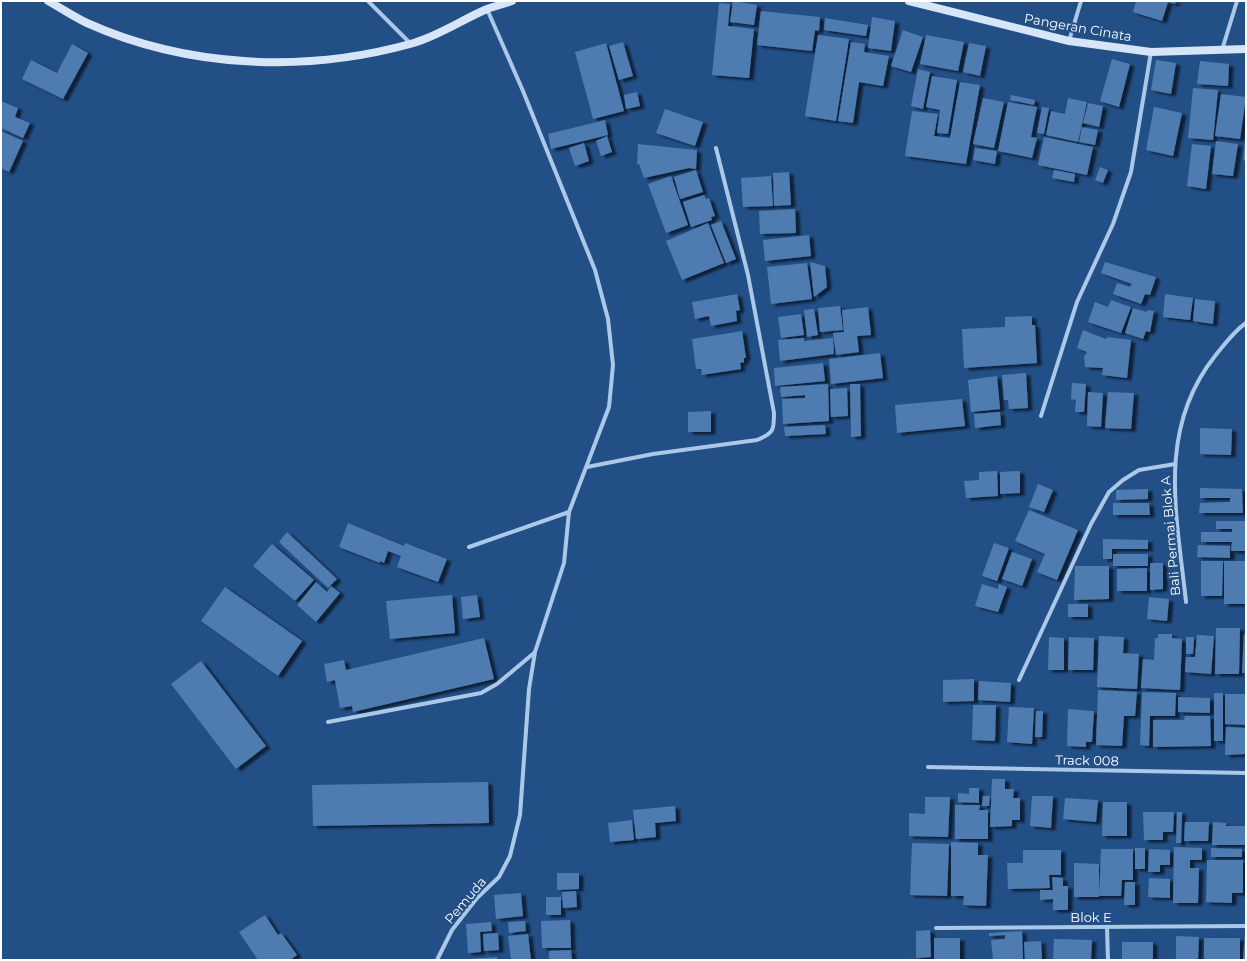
<svg xmlns="http://www.w3.org/2000/svg" width="1247" height="961" font-family="Montserrat,sans-serif">
  <defs>
    <filter id="shadow"><feDropShadow dx="4.5" dy="2.5" stdDeviation="1" flood-color="#0009"/></filter>
  </defs>
  <rect width="100%" height="100%" fill="#224f86"/>
  <g fill="#4f7bb0" filter="url(#shadow)">
    <path d="M733 1 757 5 754 25 730 22Z"/>
    <path d="M1136 1H1176L1175 4 1168 2 1162 21 1133 12Z"/>
    <path d="M719 3 730 4 728 26 754 29 749 78 712 75Z"/>
    <path d="M761 11 820 17 819 31 815 30 812 51 757 45Z"/>
    <path d="M872 17 895 21 891 51 868 48Z"/>
    <path d="M825 18 868 25 866 36 824 30Z"/>
    <path d="M903 30 923 37 911 72 891 66Z"/>
    <path d="M818 35 849 39 836 121 805 116Z"/>
    <path d="M926 35 964 42 958 71 920 64Z"/>
    <path d="M623 42 633 76 619 80 609 46Z"/>
    <path d="M851 42 865 44 864 52 889 56 883 86 859 82 853 123 838 121Z"/>
    <path d="M606 43 624 111 593 119 575 52Z"/>
    <path d="M969 43 986 46 980 76 963 72Z"/>
    <path d="M72 44 88 53 63 99 22 79 31 60 57 73Z"/>
    <path d="M1112 59 1130 64 1119 107 1100 101Z"/>
    <path d="M1156 60 1176 63 1171 94 1151 90Z"/>
    <path d="M1200 61 1229 64 1228 86 1197 84Z"/>
    <path d="M918 69 930 72 923 109 911 106Z"/>
    <path d="M932 76 957 80 948 134 937 133 940 110 926 107Z"/>
    <path d="M960 82 980 85 966 164 905 156 912 111 938 114 934 136 950 138Z"/>
    <path d="M1193 88 1218 90 1213 140 1188 138Z"/>
    <path d="M637 92 640 106 626 109 624 95Z"/>
    <path d="M1221 94 1246 97 1240 139 1215 136Z"/>
    <path d="M1011 95 1035 100 1034 105 1010 100Z"/>
    <path d="M983 98 1004 102 994 148 973 144Z"/>
    <path d="M1068 98 1087 102 1078 142 1046 135 1051 111 1065 114Z"/>
    <path d="M1 101 18 108 15 117 30 123 23 138 1 128Z"/>
    <path d="M1008 102 1037 107 1031 137 1037 138 1032 158 998 151Z"/>
    <path d="M1088 103 1103 106 1099 127 1083 123Z"/>
    <path d="M1042 107 1049 108 1044 134 1037 133Z"/>
    <path d="M1154 107 1182 113 1173 156 1146 150Z"/>
    <path d="M665 109 703 122 695 146 656 133Z"/>
    <path d="M605 120 608 135 551 149 548 134Z"/>
    <path d="M1082 127 1098 130 1095 145 1079 142Z"/>
    <path d="M1 131 23 141 9 172 1 168Z"/>
    <path d="M607 136 612 152 601 156 596 141Z"/>
    <path d="M1044 137 1093 147 1087 175 1038 165Z"/>
    <path d="M1245 139H1246V161L1243 160Z"/>
    <path d="M1216 141 1238 144 1233 176 1212 174Z"/>
    <path d="M584 143 589 161 575 166 569 148Z"/>
    <path d="M638 144 697 150 696 169 689 168 644 178 639 164H637Z"/>
    <path d="M1192 144 1211 146 1206 189 1187 186Z"/>
    <path d="M975 148 997 151 995 164 973 160Z"/>
    <path d="M1100 167 1108 170 1103 183 1095 180Z"/>
    <path d="M696 170 703 192 680 199 674 177Z"/>
    <path d="M1054 170 1075 174 1074 182 1052 178Z"/>
    <path d="M789 172 791 205 774 206 773 173Z"/>
    <path d="M671 176 688 225 666 233 648 184Z"/>
    <path d="M771 176 773 206 743 207 741 178Z"/>
    <path d="M704 195 706 199 709 198 715 216 711 217 712 220 691 227 683 202Z"/>
    <path d="M795 209 796 233 760 234 759 211Z"/>
    <path d="M721 221 736 259 726 263 711 225Z"/>
    <path d="M708 223 724 263 682 280 666 241Z"/>
    <path d="M809 235 811 256 765 261 763 240Z"/>
    <path d="M810 262 825 266 827 287 814 297Z"/>
    <path d="M1105 262 1156 277 1150 295 1145 294 1141 304 1113 294 1117 283 1130 287 1132 284 1101 273Z"/>
    <path d="M807 263 812 299 771 304 767 267Z"/>
    <path d="M737 294 740 310 736 311 737 321 711 326 709 316 695 319 692 302Z"/>
    <path d="M1165 294 1193 298 1190 320 1163 317Z"/>
    <path d="M1195 299 1215 301 1213 324 1193 321Z"/>
    <path d="M1111 300 1131 307 1121 333 1088 322 1095 302 1108 307Z"/>
    <path d="M840 306 843 330 820 332 818 308Z"/>
    <path d="M868 307 871 335 857 336 859 352 836 355 833 333 844 332 842 310Z"/>
    <path d="M1133 308 1147 312V310L1154 311 1150 332 1146 331 1143 339 1125 333Z"/>
    <path d="M814 309 818 335 807 337 804 310Z"/>
    <path d="M801 314 804 335 781 338 778 317Z"/>
    <path d="M1032 316V325H1035L1037 363 964 368 962 329 1005 327V317Z"/>
    <path d="M1083 330 1106 339 1107 337 1131 340 1127 378 1102 375 1103 368 1085 367 1084 357 1087 352 1077 348Z"/>
    <path d="M742 331 746 358H744V362L740 363 741 369 702 375 701 369H696L692 339Z"/>
    <path d="M804 338V341L833 338 834 354 780 361 778 340Z"/>
    <path d="M880 353 883 378 831 384 829 359Z"/>
    <path d="M823 363 825 381 775 386 774 368Z"/>
    <path d="M1026 373 1028 408 1009 409 1008 400H1004L1002 375Z"/>
    <path d="M997 376 1000 409 971 412 968 380Z"/>
    <path d="M1072 383 1086 384 1084 412H1075L1076 400 1071 399Z"/>
    <path d="M828 384 829 421 783 424 782 399 805 398V395L781 397 780 387Z"/>
    <path d="M850 384H860L861 436 851 437Z"/>
    <path d="M847 388 848 416 831 417 830 389Z"/>
    <path d="M1088 392 1103 393 1101 427 1087 426Z"/>
    <path d="M1108 392 1134 393 1131 429 1105 428Z"/>
    <path d="M962 399 965 426 897 433 895 405Z"/>
    <path d="M711 411V432H688V412Z"/>
    <path d="M1000 412 1001 425 975 428 974 414Z"/>
    <path d="M825 425 826 434 785 436 784 427Z"/>
    <path d="M1200 428 1232 429 1231 455 1200 454Z"/>
    <path d="M997 471 998 496 966 498 964 481 979 480V472Z"/>
    <path d="M1020 471V493L1000 494V472Z"/>
    <path d="M1038 484 1053 490 1044 512 1029 507Z"/>
    <path d="M1200 488 1242 489 1243 513H1199L1200 503 1230 502V498H1200Z"/>
    <path d="M1148 489V499L1116 500V490Z"/>
    <path d="M1113 503H1149L1150 515H1113Z"/>
    <path d="M1029 510 1078 530 1057 580 1037 572 1045 554 1015 541Z"/>
    <path d="M1216 521H1246V551H1231L1232 542H1201V532H1232V529H1216Z"/>
    <path d="M348 523 404 546 405 543 447 559 438 582 397 567 401 556 388 551 384 563 380 561V563L339 547Z"/>
    <path d="M287 532 337 579 328 588 279 542Z"/>
    <path d="M1103 539 1148 540V549H1112V559H1103Z"/>
    <path d="M994 543 1009 548 997 581 982 576Z"/>
    <path d="M272 544 314 580 295 601 253 566Z"/>
    <path d="M1198 545 1230 546V558L1197 557Z"/>
    <path d="M1012 552 1032 559 1022 586 1002 579Z"/>
    <rect x="1113" y="554" width="35" height="12"/>
    <path d="M1201 561H1223L1222 596H1201Z"/>
    <rect x="1224" y="561" width="22" height="43"/>
    <path d="M1150 563H1163V589L1150 590Z"/>
    <path d="M1075 566H1109V599L1074 600Z"/>
    <path d="M1147 568V591H1117V569Z"/>
    <path d="M316 582 327 592 331 586 340 593 316 622 297 605Z"/>
    <path d="M982 584 998 589 999 584 1007 587 998 612 975 606Z"/>
    <path d="M225 587 302 641 278 676 201 621Z"/>
    <path d="M452 595 455 633 390 639 386 601Z"/>
    <path d="M477 595 480 617 463 619 461 597Z"/>
    <path d="M1149 597 1169 599 1167 621 1147 619Z"/>
    <rect x="1068" y="604" width="20" height="13"/>
    <path d="M1216 628H1240L1239 674H1215Z"/>
    <path d="M1158 634H1172V638L1182 639 1180 690 1141 688 1143 659 1154 660 1155 638H1158Z"/>
    <path d="M1244 634H1246V673H1242Z"/>
    <path d="M1197 635 1214 636 1211 674 1185 672 1186 657H1195Z"/>
    <path d="M1099 636 1124 637 1123 653 1139 654 1137 689 1097 687Z"/>
    <path d="M1049 637 1064 638V670H1048Z"/>
    <path d="M1069 637 1094 638 1093 670H1068Z"/>
    <path d="M1186 637H1194L1193 654H1186Z"/>
    <path d="M484 638 494 679 353 712 352 706 340 708 335 680 327 682 324 664 344 660 346 670Z"/>
    <path d="M201 661 266 746 236 769 171 684Z"/>
    <path d="M974 679V701L943 702V680Z"/>
    <path d="M979 681 1011 683 1010 702 978 700Z"/>
    <path d="M1098 690 1137 692 1135 716H1124L1122 746 1096 745Z"/>
    <path d="M1142 692 1176 693 1175 716H1150L1149 746 1140 745Z"/>
    <rect x="1214" y="693" width="9" height="48"/>
    <path d="M1225 694H1246V725L1225 724Z"/>
    <path d="M1178 697 1210 698V713L1178 712Z"/>
    <path d="M973 705H996L995 741 972 740Z"/>
    <path d="M1009 707 1034 708 1032 744 1007 742Z"/>
    <path d="M1068 709 1094 711 1092 742H1086V747L1067 746Z"/>
    <path d="M1036 711H1043L1042 737H1035Z"/>
    <path d="M1185 716H1210L1211 746 1153 747V720H1184Z"/>
    <path d="M1226 727 1246 728V754L1225 755Z"/>
    <path d="M992 779H1005V789H1014L1013 798H1020V820H1012V826L990 827Z"/>
    <path d="M488 782 489 823 313 826 312 785Z"/>
    <path d="M969 788H979V803L958 802V793L969 794Z"/>
    <path d="M983 796H990L989 806H982Z"/>
    <path d="M1032 796H1053L1051 828 1030 826Z"/>
    <path d="M925 797H950L948 837 909 836V813L925 814Z"/>
    <path d="M1065 798 1098 800 1096 822 1063 819Z"/>
    <path d="M1103 802H1127V836H1102Z"/>
    <path d="M955 805H980L979 810H988V839H955Z"/>
    <path d="M675 806 676 821 655 823 656 837 636 839 633 810Z"/>
    <path d="M1143 812H1174L1173 832H1163V840H1144Z"/>
    <path d="M1177 812H1182L1181 843H1176Z"/>
    <path d="M632 820 634 840 610 842 608 823Z"/>
    <path d="M1185 822H1209L1208 841H1184Z"/>
    <path d="M1213 822 1226 823V826H1246V845H1212Z"/>
    <path d="M951 842 978 843V855H988L986 906 963 905 964 896H951Z"/>
    <path d="M912 843 949 844 947 896 910 895Z"/>
    <path d="M1174 847 1202 848V860H1190V868H1199L1198 903H1173Z"/>
    <rect x="1135" y="848" width="10" height="21"/>
    <path d="M1211 848 1242 849V857H1211Z"/>
    <path d="M1101 849H1133V880H1122L1121 896H1099Z"/>
    <path d="M1149 849 1170 850V865H1160V872H1148Z"/>
    <path d="M1023 850H1061V875H1049L1050 888 1008 889 1007 863H1023Z"/>
    <path d="M1207 860H1243V893H1232V903L1206 902Z"/>
    <path d="M1074 863 1099 864V897H1074Z"/>
    <path d="M557 873H579V889L557 890Z"/>
    <path d="M1052 877 1063 878V886H1068V910H1053V899L1040 900V890H1053Z"/>
    <path d="M1149 878 1170 879V898L1148 897Z"/>
    <path d="M1125 882H1135V905H1124Z"/>
    <path d="M576 891 577 907 563 908 562 892Z"/>
    <path d="M521 893 523 916 496 919 494 895Z"/>
    <rect x="546" y="897" width="15" height="18"/>
    <path d="M265 915 278 935 281 933 297 955 290 960H258L239 932Z"/>
    <path d="M570 920 571 948H542L541 921Z"/>
    <path d="M525 921 526 931 509 933 508 922Z"/>
    <path d="M491 922 492 931 480 932 481 952 468 953 466 924Z"/>
    <path d="M930 930 931 957 916 958V931Z"/>
    <path d="M1022 931 1023 960H993L991 940 1005 939V935L989 936V933Z"/>
    <path d="M1245 931 1246 960H1243Z"/>
    <path d="M498 933 499 950 484 951 483 934Z"/>
    <path d="M528 934 531 960H511L508 936Z"/>
    <path d="M1176 936 1199 937 1198 960H1176Z"/>
    <rect x="934" y="938" width="26" height="22"/>
    <rect x="1204" y="938" width="36" height="22"/>
    <path d="M1054 939 1092 940 1091 960H1053Z"/>
    <path d="M1041 941 1042 960H1025L1024 942Z"/>
    <rect x="1122" y="942" width="31" height="18"/>
    <path d="M571 950 572 960H549V951Z"/>
    <path d="M497 957V960H469V959Z"/>
  </g>
  <g fill="none" stroke-linecap="round" stroke-linejoin="round">
    <g stroke="#abc8e9" stroke-width="4">
      <path d="M368 1 411 44"/>
      <path d="M1069 41 1081 1"/>
      <path d="M1222 50 1237 1"/>
      <path d="M1041 416 1077 302 1113 224 1131 172 1151 52"/>
      <path d="M587 467 653 454 757 440C774 433 774 430 774 413L748 275 716 148"/>
      <path d="M469 547 569 512"/>
      <path d="M1186 602C1177 516 1156 430 1215 356 1225 344 1233 332 1246 323"/>
      <path d="M1019 680 1091 524 1109 492 1123 480 1139 470 1175 464"/>
      <path d="M328 722 481 693 497 684 534 653"/>
      <path d="M928 767 1246 773"/>
      <path d="M1107 927 1108 960"/>
      <path d="M936 928 1246 926"/>
      <path d="M437 960 452 930 477 898 499 877 510 856 520 815 529 689 535 652 564 563 569 512 609 407 613 365 608 319 595 270 523 91 487 9"/>
    </g>
    <g stroke="#d6e5f7" stroke-width="8">
      <path d="M48 1C61 8 74 17 87 23 187 68 305 73 410 44 437 37 461 20 487 9 495 6 504 4 512 1"/>
      <path d="M909 1 1069 41 1151 52 1246 49"/>
    </g>
  </g>
  <g text-anchor="middle" dominant-baseline="central" stroke-width="4" stroke-linejoin="round" paint-order="stroke">
    <g font-size="13" fill="#fff" stroke="#224f86">
      <text transform="translate(1078 27) rotate(10)">Pangeran Cinata</text>
      <text transform="translate(1170 536) rotate(-95)">Bali Permai Blok A</text>
      <text transform="translate(1087 760) rotate(1)">Track 008</text>
      <text transform="translate(465 900) rotate(-50)">Pemuda</text>
      <text x="1091" y="917">Blok E</text>
    </g>
  </g>
  <rect width="1247" height="961" fill="none" stroke="#ffffff" stroke-width="4"/>
</svg>
